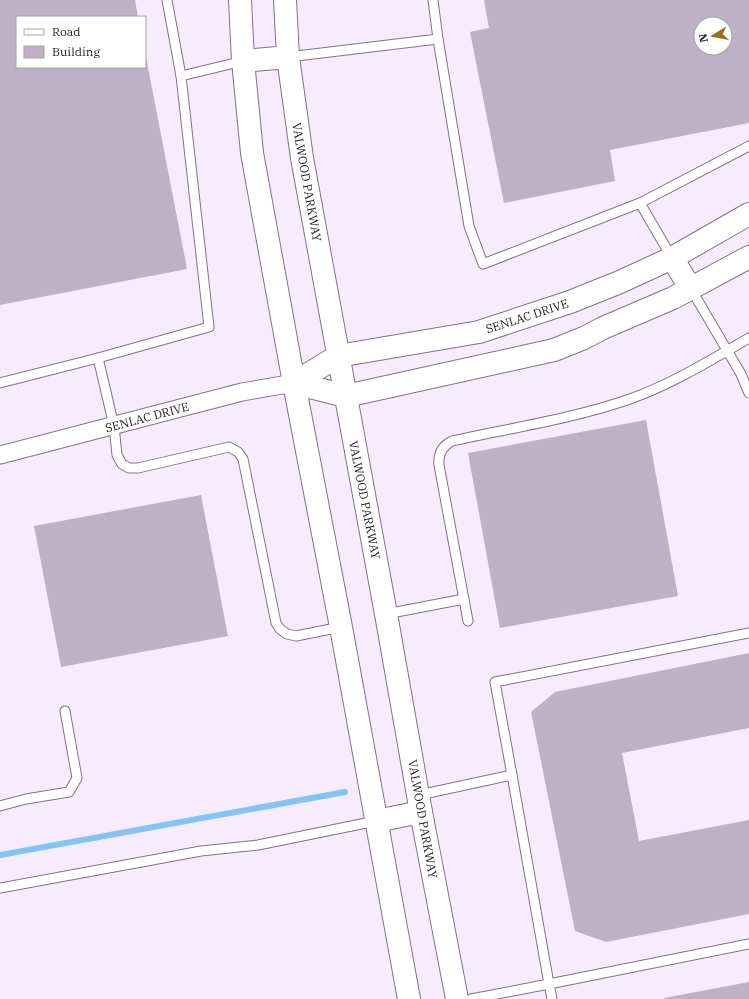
<svg xmlns="http://www.w3.org/2000/svg" width="749" height="999" font-family="'IBM Plex Serif',serif">
  <rect width="100%" height="100%" fill="#f7ebfe"/>
  <g fill="none" stroke-linecap="round" stroke-linejoin="round">
    <path stroke="#83c4f3" stroke-width="6" d="M0 855 345 792"/>
  </g>
  <g fill="#beb0c6" fill-rule="evenodd">
    <path d="M0 0H135L138 17H17V67H145L146 57 187 269 0 305Z"/>
    <path d="M484 0H749V123L610 150 615 181 504 203 470 32 489 28ZM701 24H725V48H701Z"/>
    <path d="M646 420 678 596 500 628 468 453Z"/>
    <path d="M201 495 228 636 61 667 34 526Z"/>
    <path d="M749 653V728L622 753 639 841 749 820V914L606 942 575 931 531 712 555 692Z"/>
    <path d="M749 982V999H664V998Z"/>
  </g>
  <g fill="none" stroke-linecap="round" stroke-linejoin="round">
    <defs>
      <g id="lane">
        <path d="M167 0 181 76"/>
        <path d="M433 0 438 39 469 226 483 264 640 203 672 258"/>
        <path d="M288 57 438 39"/>
        <path d="M640 203 749 146"/>
        <path d="M691 289 741 374 749 393"/>
        <path d="M98 358 209 327 181 76 243 61"/>
        <path d="M0 383 98 358 114 426 117 455 122 464 129 468H138L229 447 238 452 243 459 274 613 276 623 280 629 287 634 296 636 341 627"/>
        <path d="M386 614 464 599"/>
        <path d="M468 621 439 465C438 454 442 446 452 441 511 428 572 419 630 399 672 384 711 360 749 338"/>
        <path d="M419 795 512 775 495 682 749 633"/>
        <path d="M0 806 26 799 69 792 77 778 65 711"/>
        <path d="M0 888 201 851 258 845 376 821"/>
        <path d="M471 999 549 984 512 775"/>
        <path d="M552 999 549 984 749 944"/>
      </g>
      <path id="street" d="M0 455 242 392 294 383"/>
      <g id="secondary">
        <path d="M240 0 243 61 252 153 294 383 341 627 409 999"/>
        <path d="M285 0 288 57 302 158 386 614 421 812 457 999"/>
        <path d="M243 61 288 57"/>
        <path d="M672 258 691 289"/>
        <path d="M294 383 338 356 479 332 570 302 620 282 672 258 749 214"/>
        <path d="M294 383 346 396 554 350 584 338 603 328 673 298 749 257"/>
        <path d="M376 821 421 812"/>
      </g>
    </defs>
    <use href="#lane" stroke="#807387" stroke-width="11"/>
    <use href="#street" stroke="#807387" stroke-width="19"/>
    <use href="#secondary" stroke="#807387" stroke-width="24"/>
    <use href="#lane" stroke="#fff" stroke-width="9"/>
    <use href="#street" stroke="#fff" stroke-width="17"/>
    <use href="#secondary" stroke="#fff" stroke-width="22"/>
  </g>
  <g text-anchor="middle" dominant-baseline="central" stroke-width="3" stroke-linejoin="round" paint-order="stroke">
    <g font-size="12" fill="#211b23" stroke="#fff">
      <text transform="translate(307 182) rotate(80)">VALWOOD PARKWAY</text>
      <text transform="translate(527 316) rotate(-18)">SENLAC DRIVE</text>
      <text transform="translate(147 417) rotate(-15)">SENLAC DRIVE</text>
      <text transform="translate(365 500) rotate(79)">VALWOOD PARKWAY</text>
      <text transform="translate(423 819) rotate(80)">VALWOOD PARKWAY</text>
    </g>
  </g>
  <rect x="16" y="16" width="130" height="52" fill="#ffffff" stroke="#a6a4a7"/>
  <rect x="24" y="29" width="20" height="6" fill="#ffffff" stroke="#a6a4a7"/>
  <text x="52" y="36" font-size="12" fill="#211b23">Road</text>
  <rect x="24" y="46" width="20" height="12" fill="#beb0c6" stroke="#a6a4a7"/>
  <text x="52" y="56" font-size="12" fill="#211b23">Building</text>
  <g transform="translate(713 36) rotate(259)"><circle r="19" fill="#ffffff" stroke="#a6a4a7"/>
  <path d="M0-3L7 15L0 10L-7 15Z" fill="#9a6f1d"/>
  <text y="-6" font-size="11" font-weight="bold" text-anchor="middle" fill="#211b23">N</text>
  </g>
</svg>
